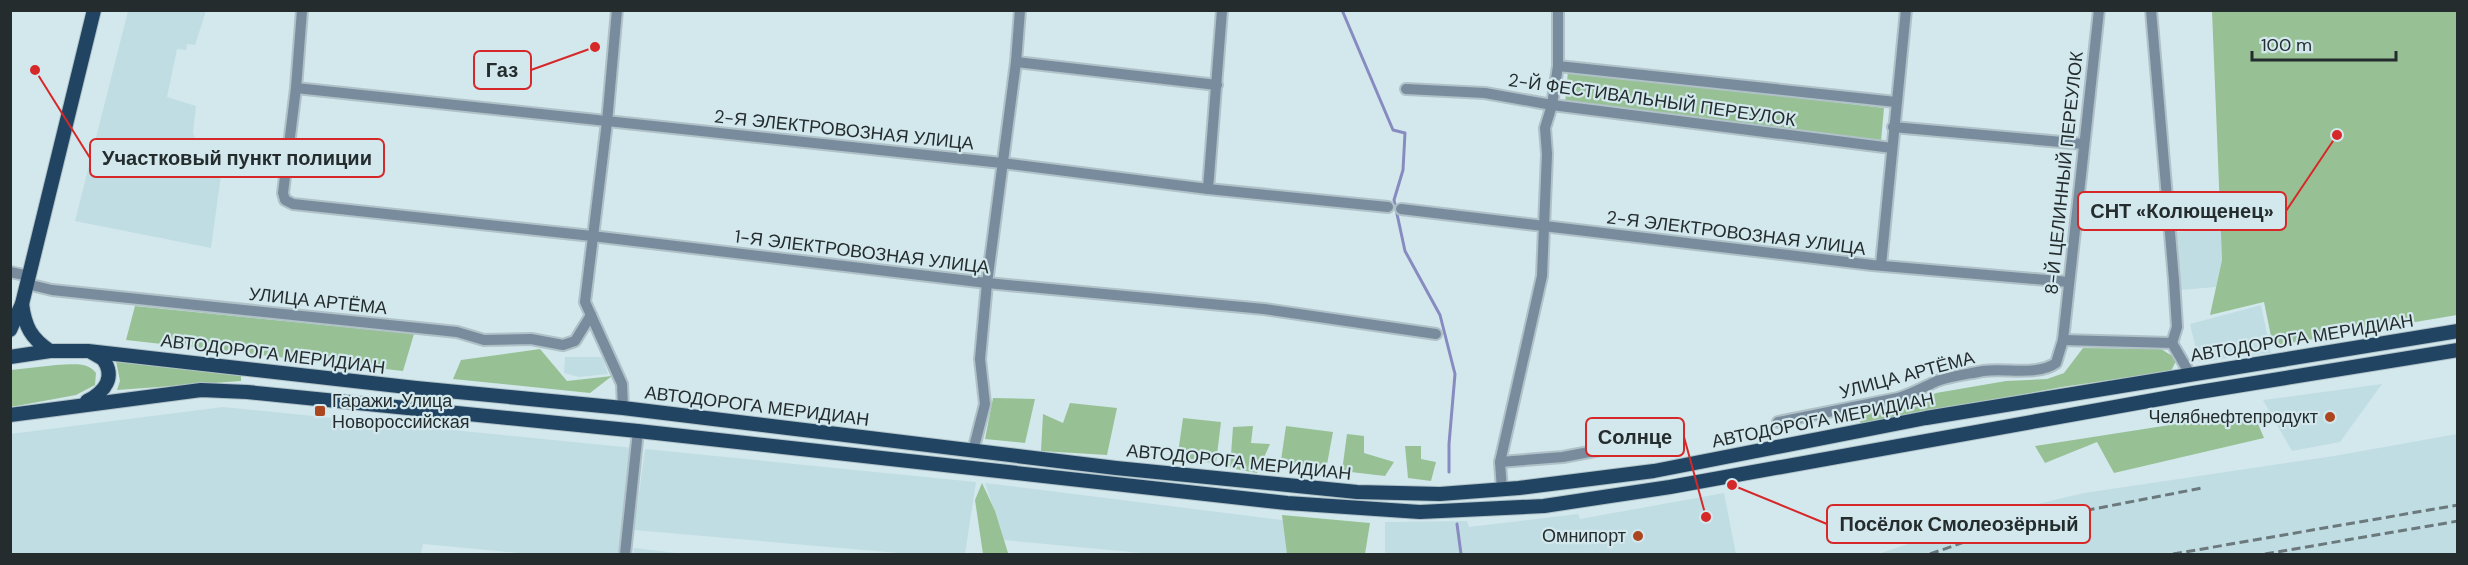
<svg xmlns="http://www.w3.org/2000/svg" width="2468" height="565" font-family="'DM Sans',sans-serif">
  <rect width="100%" height="100%" fill="#d3e8ed"/>
  <g fill="#c0dde4">
    <path d="M128 11H206L195 45 187 44 186 50 177 49 167 97 196 106 193 133 206 163 222 168 211 248 75 221Z"/>
    <path d="M2221 228 2222 260 2216 287 2181 290 2176 232Z"/>
    <path d="M2261 305 2271 353 2199 362 2190 324Z"/>
    <path d="M565 357H602L608 374 579 377 564 373Z"/>
    <path d="M2382 384 2340 442 2292 451 2263 400Z"/>
    <path d="M223 407 634 448 623 554H529L423 544 421 554H11L10 434Z"/>
    <path d="M2457 434V554H1878L2007 511 2084 493 2334 456Z"/>
    <path d="M645 449 976 482 965 554H910L634 530Z"/>
    <path d="M985 483 1306 523 1304 554H1152L1004 540Z"/>
    <path d="M1724 493 1736 554H1385V522L1467 521 1469 527 1578 514 1580 519Z"/>
    <path d="M634 548 685 554H633Z"/>
  </g>
  <g fill="#97c194">
    <path d="M2212 11H2457V315L2273 346 2264 302 2210 315 2222 260Z"/>
    <path d="M1568 71 1884 108 1881 141 1565 103Z"/>
    <path d="M135 306 414 334 403 371 126 340Z"/>
    <path d="M2083 348 2161 349 2177 359 2171 371 2062 387 1861 424 1858 415 1917 403 1936 393 2006 381 2047 379 2064 373Z"/>
    <path d="M540 349 567 381 612 376 590 393 453 379 461 360Z"/>
    <path d="M116 361 175 365 241 376V381L117 390 120 381Z"/>
    <path d="M56 365C70 365 87 361 96 373L95 385 76 395 11 407V370Z"/>
    <path d="M993 398 1035 399 1025 443 985 439Z"/>
    <path d="M1070 403 1117 408 1107 455 1041 451 1043 414 1063 423Z"/>
    <path d="M2253 412 2264 438 2114 473 2097 442 2045 463 2035 446Z"/>
    <path d="M1183 418 1221 422 1216 463 1177 460Z"/>
    <path d="M1253 426 1251 443 1270 444 1257 473 1230 468 1233 427Z"/>
    <path d="M1286 426 1333 432 1325 475 1280 467Z"/>
    <path d="M1347 434 1364 436V453L1394 462 1385 476 1342 471Z"/>
    <path d="M1405 446H1421V459L1436 462 1431 481 1408 478Z"/>
    <path d="M982 483 995 511 1008 553 1013 554H983L975 500Z"/>
    <path d="M1282 515 1370 523 1365 554H1287Z"/>
  </g>
  <g fill="none" stroke-linecap="round" stroke-linejoin="round">
    <g stroke="#888bc0" stroke-width="3">
      <path d="M1342 10 1393 130 1405 133 1403 170 1394 200 1405 251 1440 315 1455 374 1449 444V472"/>
      <path d="M1457 524 1461 554"/>
    </g>
    <defs>
      <g id="minor">
        <path d="M302 10 296 88 283 193 285 200 293 204 592 236 987 283 1264 309 1436 334"/>
        <path d="M617 10 607 122 585 302 622 384 623 408"/>
        <path d="M2151 10 2174 280 2177 327 2172 343"/>
        <path d="M1016 62 1217 85"/>
        <path d="M1558 66 1896 102"/>
        <path d="M296 88 1002 163 1208 189 1388 207"/>
        <path d="M1406 89 1485 93 1552 105 1892 148"/>
        <path d="M1893 127 2084 144"/>
        <path d="M1208 189 1222 10"/>
        <path d="M1401 209 1872 265 2069 282"/>
        <path d="M1881 265 1906 10"/>
        <path d="M10 272 29 276"/>
        <path d="M27 284 52 290 457 332 484 340 531 339 563 345 575 341 591 315"/>
        <path d="M2063 340 2172 343 2190 374"/>
        <path d="M1778 422 1898 398C1912 394 1924 387 1937 381 1950 376 1969 374 1983 371 2006 368 2038 376 2056 363L2063 340 2099 10"/>
        <path d="M973 451 985 404 980 359 987 283 1016 62 1020 10"/>
        <path d="M1500 462 1563 457 1663 438"/>
        <path d="M1502 490 1500 462 1542 276 1547 154 1545 128 1552 105 1558 66V10"/>
        <path d="M625 554 638 431"/>
      </g>
      <g id="major">
        <path d="M22 304C25 327 31 338 50 351"/>
        <path d="M10 330 22 304 94 10"/>
        <path d="M10 357 50 351H88L416 388 623 408 1116 468 1357 492 1440 494 1519 488 1654 471 1926 418 2458 331"/>
        <path d="M87 401C105 392 116 377 103 359L91 352"/>
        <path d="M10 415 201 390 247 392 638 431 1287 503 1420 512 1544 506 1670 487 2193 393 2458 350"/>
      </g>
    </defs>
    <use href="#minor" stroke="#b0c2c7" stroke-width="14"/>
    <use href="#major" stroke="#b0c2c7" stroke-width="16"/>
    <use href="#minor" stroke="#798c9e" stroke-width="10"/>
    <use href="#major" stroke="#214463" stroke-width="14"/>
    <g stroke="#6b797c" stroke-width="3" stroke-dasharray="9 4.5" stroke-linecap="butt">
      <path d="M1930 554 2016 524 2202 488"/>
      <path d="M2173 554 2458 505"/>
      <path d="M2265 554 2458 521"/>
    </g>
  </g>
  <g fill="#ac461f" stroke="#d3e8ed" stroke-width="2">
    <rect x="314" y="405" width="12" height="12" rx="3"/>
    <circle cx="2330" cy="417" r="6"/>
    <circle cx="1638" cy="536" r="6"/>
  </g>
  <g text-anchor="middle" dominant-baseline="central" stroke-width="4.5" stroke-linejoin="round" paint-order="stroke">
    <g font-size="18" fill="#242c2e" stroke="#d3e8ed">
      <text transform="translate(1652 100) rotate(8)">2-Й ФЕСТИВАЛЬНЫЙ ПЕРЕУЛОК</text>
      <text transform="translate(844 130) rotate(6)">2-Я ЭЛЕКТРОВОЗНАЯ УЛИЦА</text>
      <text transform="translate(2064 173) rotate(-84)">8-Й ЦЕЛИННЫЙ ПЕРЕУЛОК</text>
      <text transform="translate(1736 233) rotate(7)">2-Я ЭЛЕКТРОВОЗНАЯ УЛИЦА</text>
      <text transform="translate(862 252) rotate(7)">1-Я ЭЛЕКТРОВОЗНАЯ УЛИЦА</text>
      <text transform="translate(318 301) rotate(6)">УЛИЦА АРТЁМА</text>
      <text transform="translate(2302 338) rotate(-9)">АВТОДОРОГА МЕРИДИАН</text>
      <text transform="translate(273 354) rotate(7)">АВТОДОРОГА МЕРИДИАН</text>
      <text transform="translate(1907 375) rotate(-15)">УЛИЦА АРТЁМА</text>
      <text transform="translate(757 406) rotate(7)">АВТОДОРОГА МЕРИДИАН</text>
      <text transform="translate(1823 420) rotate(-11)">АВТОДОРОГА МЕРИДИАН</text>
      <text transform="translate(1239 462) rotate(6)">АВТОДОРОГА МЕРИДИАН</text>
    </g>
    <g font-size="18" fill="#242c2e" stroke="#d3e8ed" text-anchor="end">
      <text x="332" y="401" text-anchor="start">Гаражи. Улица<tspan x="332" dy="21">Новороссийская</tspan></text>
      <text x="2318" y="417">Челябнефтепродукт</text>
      <text x="1626" y="536">Омнипорт</text>
    </g>
  </g>
  <path fill="none" stroke="#d62828" stroke-width="2" d="M595 47L531 70M35 70L90 158M2337 135L2286 211M1706 517L1684 437M1732 485L1827 524"/>
  <g fill="#d62828" stroke="#d3e8ed" stroke-width="2">
    <circle cx="595" cy="47" r="6"/>
    <circle cx="35" cy="70" r="6"/>
    <circle cx="2337" cy="135" r="6"/>
    <circle cx="1706" cy="517" r="6"/>
    <circle cx="1732" cy="485" r="6"/>
  </g>
  <g fill="#d3e8ed" stroke="#d62828" stroke-width="2">
    <rect x="474" y="51" width="57" height="38" rx="6"/>
    <rect x="90" y="139" width="294" height="38" rx="6"/>
    <rect x="2078" y="192" width="208" height="38" rx="6"/>
    <rect x="1586" y="418" width="98" height="38" rx="6"/>
    <rect x="1827" y="505" width="263" height="38" rx="6"/>
  </g>
  <g font-size="20" text-anchor="middle" font-weight="bold" fill="#242c2e">
    <text x="502" y="77">Газ</text>
    <text x="237" y="165">Участковый пункт полиции</text>
    <text x="2182" y="218">СНТ «Колющенец»</text>
    <text x="1635" y="444">Солнце</text>
    <text x="1959" y="531">Посёлок Смолеозёрный</text>
  </g>
  <rect width="2468" height="565" fill="none" stroke="#242c2e" stroke-width="24"/>
  <path d="M2252 51v9h144v-9" fill="none" stroke="#242c2e" stroke-width="3"/>
  <text x="2261" y="51" font-size="18" fill="#242c2e" stroke="#d3e8ed" stroke-width="4.5" paint-order="stroke">100 m</text>
</svg>
